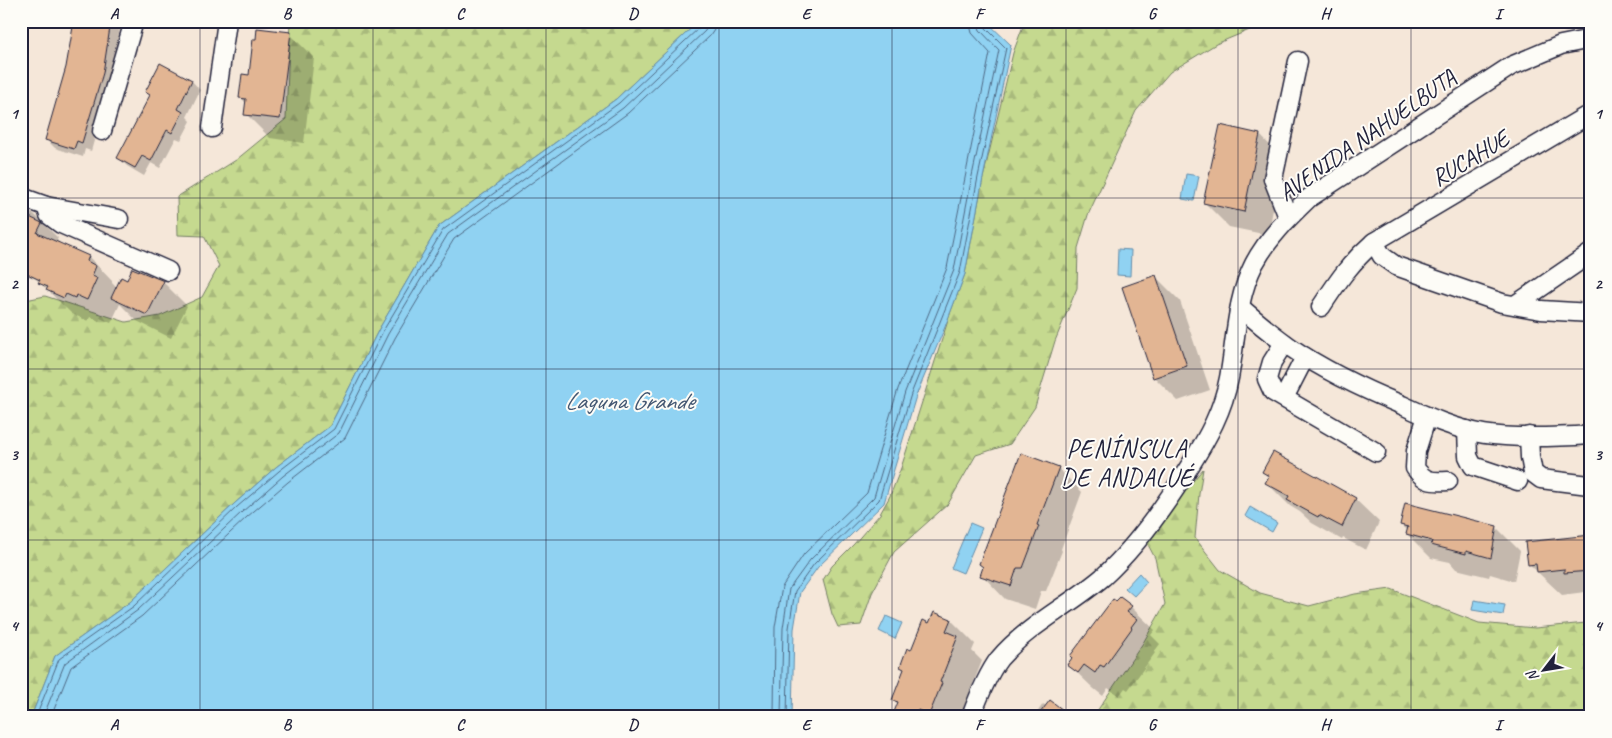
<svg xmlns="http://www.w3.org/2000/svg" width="1612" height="738" font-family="Caveat,sans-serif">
  <defs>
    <pattern id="forest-firs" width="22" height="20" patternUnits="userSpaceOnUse" patternTransform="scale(1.25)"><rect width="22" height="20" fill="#c5d98f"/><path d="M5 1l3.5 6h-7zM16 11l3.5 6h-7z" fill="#a9ba7c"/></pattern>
  </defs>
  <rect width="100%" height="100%" fill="#f5e7d9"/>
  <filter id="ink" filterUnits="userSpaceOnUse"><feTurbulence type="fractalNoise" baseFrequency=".02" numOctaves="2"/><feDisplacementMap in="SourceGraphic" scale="10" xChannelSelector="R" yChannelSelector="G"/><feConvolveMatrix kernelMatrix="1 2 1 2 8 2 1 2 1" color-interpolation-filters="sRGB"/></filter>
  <g filter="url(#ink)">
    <g fill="url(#forest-firs)" stroke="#747e65">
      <path d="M290 21H699L616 99 439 226 379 329 330 426 276 467 234 504 130 602 55 656 31 717H21V301L45 296 126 322 160 316 202 297 219 266 204 236 178 235 177 197 236 160 286 119Z"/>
      <path d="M1027 21H1271L1216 44 1170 72 1136 111 1088 215 1078 248 1077 288 1055 341 1035 407 1010 444 976 455 948 504 894 552 872 593 861 625 838 627 832 614 823 580 832 566 854 544 880 514 890 496 901 468 951 311 965 274 983 178 1013 53 1023 26Z"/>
      <path d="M1203 469 1199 494 1195 538 1220 570 1260 593 1309 606 1355 594 1391 589 1479 623 1535 628 1586 623 1591 621V717H1093L1143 643 1165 604 1155 558 1145 539Z"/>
    </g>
    <g fill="#90d2f2" stroke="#648ca9">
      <path d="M699 21H986L1011 45 983 178 965 274 945 327 916 396 884 503 818 567 800 592 794 629 792 717H31L55 656 130 602 234 504 276 467 330 426 379 329 439 226 616 99Z"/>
      <path d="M1186 174 1199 176 1194 201 1182 199Z"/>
      <path d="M1118 249 1131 250 1130 276 1117 275Z"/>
      <path d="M1250 507 1277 523 1272 532 1245 516Z"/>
      <path d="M970 523 982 528 963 573 951 568Z"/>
      <path d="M1139 573 1147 582 1134 596 1125 588Z"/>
      <path d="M1474 600 1505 605 1503 615 1472 610Z"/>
      <path d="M886 616 902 623 895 639 879 631Z"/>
    </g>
    <g fill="#0003">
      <path d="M75 21H121L111 82 91 151 85 149 83 157 55 148 46 139 68 68Z"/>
      <path d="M290 34 314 58 304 143 270 138 246 114 247 104 240 97 250 76Z"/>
      <path d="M160 65 192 81 200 90 187 117 191 121 181 140 176 138 160 168 151 163 144 176 127 166 119 158 151 96 147 92Z"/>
      <path d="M1260 135 1283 159 1268 235 1229 227 1205 203Z"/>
      <path d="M21 210 34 214 58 238 57 240 63 246 89 257 112 281V283L117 288 127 281 163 282 187 306 171 338 137 321 120 304 111 323 100 318 99 321 90 317 88 321 72 314 36 279 21 273Z"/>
      <path d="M1156 277 1180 301 1210 390 1178 401 1154 377Z"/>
      <path d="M1058 468 1082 492 1061 549 1062 551 1046 591H1041L1035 609 1005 599 982 575Z"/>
      <path d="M1263 472 1355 499 1379 522 1366 550 1343 538 1342 540 1312 523 1300 512 1290 506 1267 483 1269 478Z"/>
      <path d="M1401 524 1496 527 1520 551 1514 581 1490 574 1489 577 1456 569 1450 562 1431 558 1407 534 1408 531Z"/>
      <path d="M1591 536V597L1585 592 1562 595 1529 564Z"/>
      <path d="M1131 607 1155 630 1151 635 1160 644 1154 652 1155 653 1128 690 1125 688 1119 696 1108 688 1103 696 1093 688 1069 665Z"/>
      <path d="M934 613 951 620 975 644 972 651 982 661 964 706 965 708 962 717H900L895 712 898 704 893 699 905 670 901 667 930 625Z"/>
      <path d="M1043 704 1047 706 1067 717H1034Z"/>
    </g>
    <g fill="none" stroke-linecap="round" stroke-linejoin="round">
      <g stroke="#4e6884" stroke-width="1">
        <path d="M36 717 59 659 134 606 237 507 279 471 334 429 383 331 443 230 619 103 700 27 702 21"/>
        <path d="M43 717 65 663 138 610 242 512 283 476 339 433 388 334 448 234 623 108 705 31 707 27 708 21"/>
        <path d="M51 717 71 667 142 616 247 517 288 482 345 438 395 338 454 239 628 113 710 36 714 30 716 21"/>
        <path d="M774 717 775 627 782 587 804 554 867 493 898 389 947 268 990 53 972 33 969 21"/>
        <path d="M781 717 783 628 789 589 810 560 874 497 905 392 954 270 972 176 999 50 980 30 977 21"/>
        <path d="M787 717 789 628 795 591 814 564 879 500 911 394 960 272 978 177 1006 48 984 26 983 21"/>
      </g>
    </g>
    <g fill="#e2b593" stroke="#22223b">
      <path d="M74 21H111L103 73 82 143 77 141 74 149 45 140 66 67Z"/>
      <path d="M257 28 291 32 280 119 244 115 246 99 239 98 242 74 249 75 253 39H256Z"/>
      <path d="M160 63 192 80 178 109 183 112 172 133 167 130 151 161 142 156 135 168 117 158 150 95 145 92Z"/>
      <path d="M1220 125 1260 134 1244 212 1203 203Z"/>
      <path d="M21 213 42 223 37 233 89 256 87 261 96 266 92 276 97 278 87 300 76 295 75 298 66 294 64 298 46 290 48 287 38 283 40 280 21 271Z"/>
      <path d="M132 268 164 281 147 315 111 298 121 277 127 280Z"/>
      <path d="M1156 275 1187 366 1153 378 1122 287Z"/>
      <path d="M1273 452 1356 498 1342 527 1319 515 1318 517 1287 500 1289 496 1265 483 1269 476 1262 472Z"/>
      <path d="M1021 453 1059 467 1037 525 1039 526 1023 568H1017L1011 586 980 576 983 567 979 564Z"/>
      <path d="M1405 503 1497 526 1491 558 1466 551V554L1431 545 1432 541 1406 534 1408 527 1400 525Z"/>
      <path d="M1591 535V571L1564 573V569L1537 572 1536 564 1528 565 1525 542Z"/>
      <path d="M1120 597 1132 606 1127 612 1137 619 1131 627 1132 628 1104 667 1100 665 1095 673 1084 665 1078 673 1067 665 1072 658 1070 656 1113 599 1116 601Z"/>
      <path d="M934 612 951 619 946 631 958 636 940 682 942 683 929 715 918 710 915 717H906L894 712 898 702 892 700 904 669 900 667 907 648 911 650 923 620 929 623Z"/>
      <path d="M1050 700 1072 717H1037Z"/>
    </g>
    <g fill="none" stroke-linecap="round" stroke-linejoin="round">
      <defs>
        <g id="minor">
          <path d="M212 128 227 21"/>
          <path d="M102 131 134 21"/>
          <path d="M21 197 46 206 119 219"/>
          <path d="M46 206 49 215 61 224 168 271"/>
          <path d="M1288 217 1273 179 1298 61"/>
          <path d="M1374 242 1382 256 1396 266 1502 303 1541 310 1591 313"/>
          <path d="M1515 305 1591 253"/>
          <path d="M1240 307C1256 321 1273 335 1290 347 1325 371 1363 389 1402 405 1428 417 1455 429 1484 434 1515 439 1559 437 1591 435"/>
          <path d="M1321 307C1338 281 1350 263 1374 242L1583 118 1591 115"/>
          <path d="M1284 343 1272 362 1267 379 1273 392 1376 452"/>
          <path d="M1284 398 1305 357"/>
          <path d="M1427 416 1416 451 1415 468C1425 482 1431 482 1448 481"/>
          <path d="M1467 430 1468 456 1473 466 1518 481"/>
          <path d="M1529 436 1530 457 1533 473 1541 479 1589 485"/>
          <path d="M971 717C978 698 987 675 999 659 1028 625 1069 606 1103 577 1137 546 1167 503 1191 464 1208 437 1223 410 1229 378 1236 340 1236 299 1254 264 1268 238 1288 218 1309 198L1511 66 1561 45 1591 39"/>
        </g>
      </defs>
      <use href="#minor" stroke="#22223b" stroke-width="21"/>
      <use href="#minor" stroke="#fdfcf7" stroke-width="18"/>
    </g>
  </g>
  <path fill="none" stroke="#22223b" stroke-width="1" stroke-opacity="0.55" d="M200 21V717M373 21V717M546 21V717M719 21V717M892 21V717M1066 21V717M1238 21V717M1411 21V717M21 198H1591M21 369H1591M21 540H1591"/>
  <g text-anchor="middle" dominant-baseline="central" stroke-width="4" stroke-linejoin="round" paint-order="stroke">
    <g font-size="24" fill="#22223b" stroke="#fdfcf7">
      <text transform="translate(1367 135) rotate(-35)">AVENIDA NAHUELBUTA</text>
      <text transform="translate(1470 158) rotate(-31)">RUCAHUE</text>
    </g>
    <g font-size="25" font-style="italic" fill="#435772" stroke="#fdfcf7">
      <text x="629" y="401">Laguna Grande</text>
    </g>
    <g font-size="25" letter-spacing="1" fill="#22223b" stroke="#fdfcf7">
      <text x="1127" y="449">PENÍNSULA<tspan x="1127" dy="29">DE ANDALUÉ</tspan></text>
    </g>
  </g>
  <rect width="1612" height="738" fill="none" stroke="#fdfcf7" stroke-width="55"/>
  <g transform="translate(1544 670) rotate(239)" stroke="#fdfcf7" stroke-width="4" paint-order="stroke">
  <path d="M0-4L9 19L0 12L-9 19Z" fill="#22223b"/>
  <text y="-8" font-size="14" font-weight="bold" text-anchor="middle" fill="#22223b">N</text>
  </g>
  <rect x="28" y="28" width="1556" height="682" fill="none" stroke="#22223b" stroke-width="2"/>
  <g font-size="16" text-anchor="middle" font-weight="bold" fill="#22223b">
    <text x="114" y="19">A</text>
    <text x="287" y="19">B</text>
    <text x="460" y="19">C</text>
    <text x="633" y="19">D</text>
    <text x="806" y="19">E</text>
    <text x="979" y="19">F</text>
    <text x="1152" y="19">G</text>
    <text x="1325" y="19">H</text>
    <text x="1498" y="19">I</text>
    <text x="14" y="119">1</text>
    <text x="1598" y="119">1</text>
    <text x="14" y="289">2</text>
    <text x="1598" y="289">2</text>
    <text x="14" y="460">3</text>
    <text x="1598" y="460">3</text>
    <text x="14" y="631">4</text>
    <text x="1598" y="631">4</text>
    <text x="114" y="730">A</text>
    <text x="287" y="730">B</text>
    <text x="460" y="730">C</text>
    <text x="633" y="730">D</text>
    <text x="806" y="730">E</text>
    <text x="979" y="730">F</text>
    <text x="1152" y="730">G</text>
    <text x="1325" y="730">H</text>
    <text x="1498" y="730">I</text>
  </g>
</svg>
